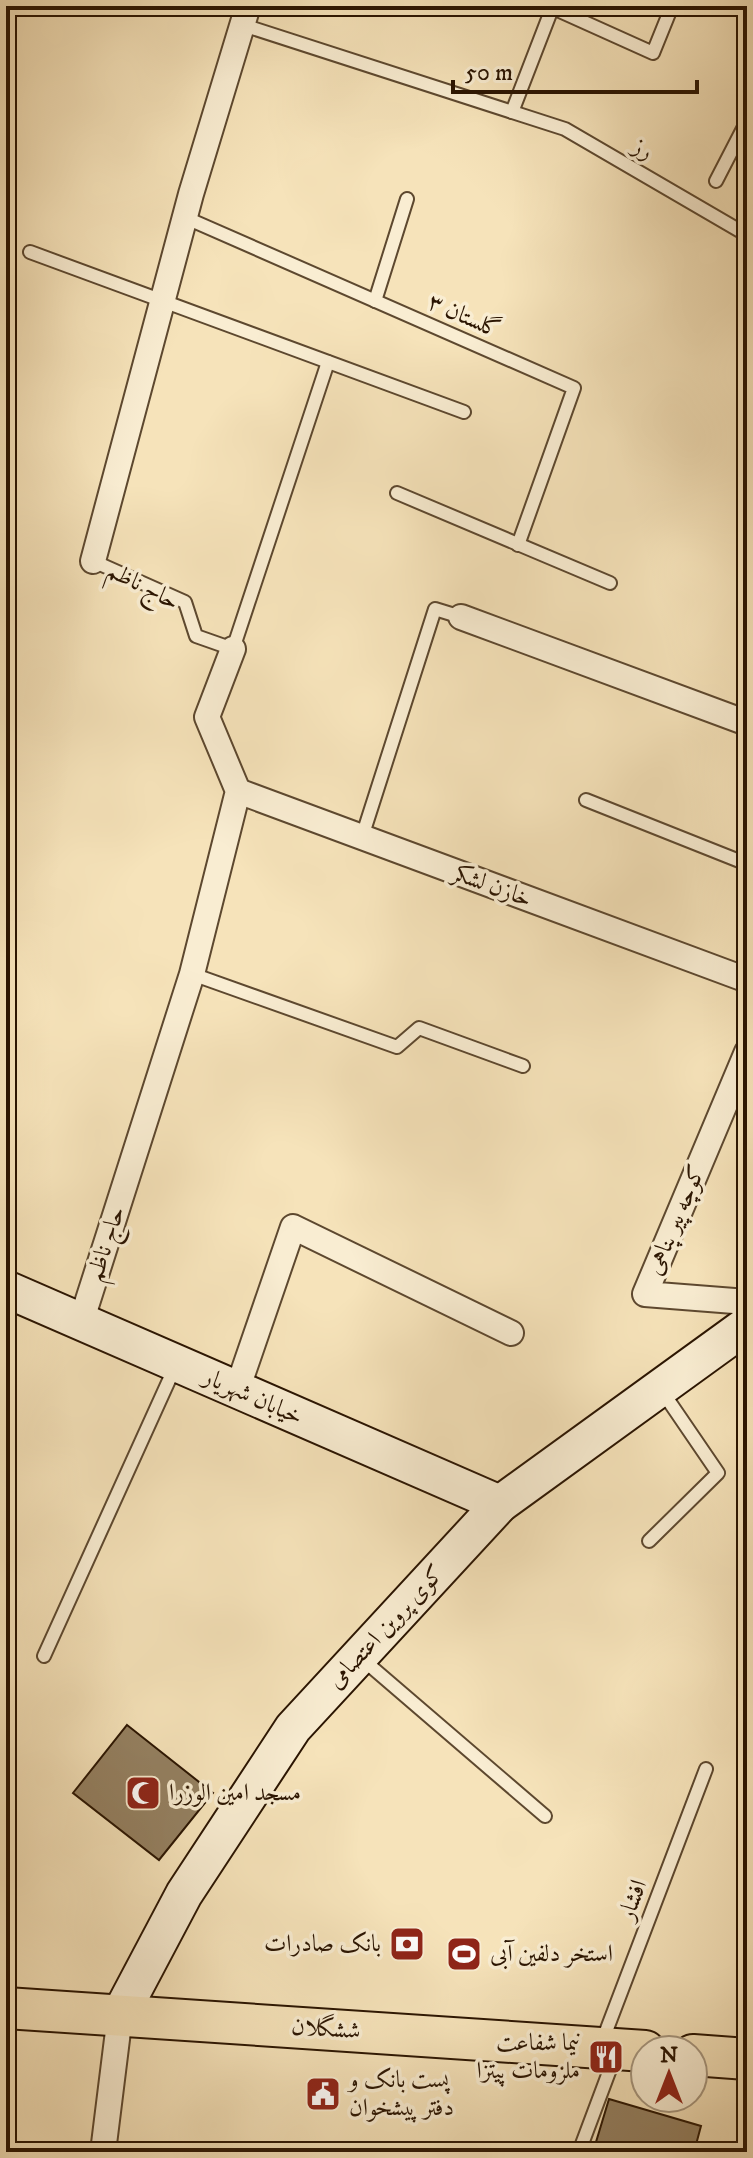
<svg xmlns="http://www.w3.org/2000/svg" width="753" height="2158" font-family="'IM FELL DW Pica',Amiri,serif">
  <rect width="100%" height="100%" fill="#f6e3ba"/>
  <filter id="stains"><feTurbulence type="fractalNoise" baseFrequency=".0025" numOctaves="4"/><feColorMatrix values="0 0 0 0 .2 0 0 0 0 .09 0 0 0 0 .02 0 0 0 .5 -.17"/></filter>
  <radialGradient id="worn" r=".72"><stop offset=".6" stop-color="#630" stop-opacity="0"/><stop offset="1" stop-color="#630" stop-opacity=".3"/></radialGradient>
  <g fill="#948061" stroke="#2a1401" stroke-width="2">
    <path d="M127 1725 213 1793 159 1860 73 1793Z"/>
    <path d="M609 2099 701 2126 694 2152H593Z"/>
  </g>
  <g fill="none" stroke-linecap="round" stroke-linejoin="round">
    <defs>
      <g id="lane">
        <path d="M553 8 653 53 672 6"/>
        <path d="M243 25 565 129 747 235"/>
        <path d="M512 112 553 6"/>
        <path d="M716 181 747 121"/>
        <path d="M184 217 574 388 518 545"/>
        <path d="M30 252 464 412"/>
        <path d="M375 301 407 199"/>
        <path d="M397 493 610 583"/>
        <path d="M93 561 185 602 196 636 233 649 328 362"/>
        <path d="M586 800 747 864"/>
        <path d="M362 837 435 609 461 617"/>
        <path d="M192 974 397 1047 419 1028 523 1066"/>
        <path d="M649 1541 718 1473 662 1391"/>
        <path d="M44 1656 175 1367"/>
        <path d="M361 1658 545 1816"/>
        <path d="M602 2042 706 1769"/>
        <path d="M579 2152 615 2056"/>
      </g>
      <g id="street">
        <path d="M93 561 191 194 248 6"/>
        <path d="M461 617 747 723"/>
        <path d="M238 791 747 980"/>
        <path d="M747 1052 645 1294 747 1302"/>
        <path d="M81 1322 192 974 238 791 207 717 233 649"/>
        <path d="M237 1390 293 1227 511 1333"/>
        <path d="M103 2152 120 2015"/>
      </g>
      <g id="secondary">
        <path d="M6 1289 500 1504"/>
        <path d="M120 2015 184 1894 293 1728 500 1504 747 1325"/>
      </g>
      <g id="primary">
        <path d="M6 2008 645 2051"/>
        <path d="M693 2055 747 2059"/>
      </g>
    </defs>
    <use href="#lane" stroke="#5d482f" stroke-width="16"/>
    <use href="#street" stroke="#5d482f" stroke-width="28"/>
    <use href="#secondary" stroke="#2a1401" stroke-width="40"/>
    <use href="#primary" stroke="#2a1401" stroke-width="44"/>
    <use href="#lane" stroke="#f9edd2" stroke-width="12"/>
    <use href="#street" stroke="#f9edd2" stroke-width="24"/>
    <use href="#secondary" stroke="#f9edd2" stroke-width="36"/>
    <use href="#primary" stroke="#f6e3ba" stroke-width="40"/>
  </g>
  <defs>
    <symbol id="mosque-square" viewBox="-11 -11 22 22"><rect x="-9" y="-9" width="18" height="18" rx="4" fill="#8f2418" stroke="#f9edd2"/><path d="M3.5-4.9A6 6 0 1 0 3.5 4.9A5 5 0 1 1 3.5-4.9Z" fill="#fff"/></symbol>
    <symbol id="bank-square" viewBox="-11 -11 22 22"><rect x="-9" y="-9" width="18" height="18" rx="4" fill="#8f2418" stroke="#f9edd2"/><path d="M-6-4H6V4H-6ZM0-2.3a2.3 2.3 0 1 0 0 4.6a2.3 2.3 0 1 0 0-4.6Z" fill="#fff"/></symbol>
    <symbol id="stadium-square" viewBox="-11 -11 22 22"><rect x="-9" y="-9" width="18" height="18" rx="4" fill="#8f2418" stroke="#f9edd2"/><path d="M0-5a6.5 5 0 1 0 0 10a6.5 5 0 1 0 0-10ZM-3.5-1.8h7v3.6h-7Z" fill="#fff"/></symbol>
    <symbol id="restaurant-square" viewBox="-11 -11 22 22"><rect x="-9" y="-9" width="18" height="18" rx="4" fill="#8f2418" stroke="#f9edd2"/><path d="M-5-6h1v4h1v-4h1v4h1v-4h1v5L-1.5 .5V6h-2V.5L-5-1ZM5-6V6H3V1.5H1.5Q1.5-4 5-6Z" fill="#fff"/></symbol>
    <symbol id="civic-square" viewBox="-11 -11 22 22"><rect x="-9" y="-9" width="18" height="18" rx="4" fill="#8f2418" stroke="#f9edd2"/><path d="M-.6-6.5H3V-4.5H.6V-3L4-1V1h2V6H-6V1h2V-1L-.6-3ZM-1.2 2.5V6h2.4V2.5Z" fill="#fff"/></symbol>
  </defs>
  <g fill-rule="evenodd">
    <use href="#mosque-square" x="123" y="1773" width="40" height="40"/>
    <use href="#bank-square" x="387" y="1924" width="40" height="40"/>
    <use href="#stadium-square" x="444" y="1934" width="40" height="40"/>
    <use href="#restaurant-square" x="586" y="2037" width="40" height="40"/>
    <use href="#civic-square" x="303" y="2074" width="40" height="40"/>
  </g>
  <g text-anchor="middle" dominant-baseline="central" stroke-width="7" stroke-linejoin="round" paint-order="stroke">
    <g font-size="24" fill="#2a1401" stroke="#f9edd2">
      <text transform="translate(643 149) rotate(30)">رز</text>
      <text transform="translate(464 316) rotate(24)">گلستان ۳</text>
      <text transform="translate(143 586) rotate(27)">حاج ناظم</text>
      <text transform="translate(492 886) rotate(20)">خازن لشکر</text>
      <text transform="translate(676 1220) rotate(-67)">کوچه پیر پناهی</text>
      <text transform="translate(106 1244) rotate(-72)">حاج ناظم</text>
      <text transform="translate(253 1397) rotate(24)">خیابان شهریار</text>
      <text transform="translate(386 1627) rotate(-47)">کوی پروین اعتصامی</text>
      <text transform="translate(633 1900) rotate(-69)">افشار</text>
      <text transform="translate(326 2029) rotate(4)">ششگلان</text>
    </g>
    <g font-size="24" fill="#2a1401" stroke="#f9edd2" text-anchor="start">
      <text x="169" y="1793">مسجد امین الوزرا</text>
      <text x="381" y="1944" text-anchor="end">بانک صادرات</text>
      <text x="490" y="1954">استخر دلفین آبی</text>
      <text x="580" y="2043" text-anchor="end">نیما شفاعت<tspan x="580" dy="28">ملزومات پیتزا</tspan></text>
      <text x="349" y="2080">پست بانک و<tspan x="349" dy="28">دفتر پیشخوان</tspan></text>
    </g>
  </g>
  <rect width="753" height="2158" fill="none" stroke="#f6e3ba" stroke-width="32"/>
  <rect x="8" y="8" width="737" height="2142" fill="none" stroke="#2a1401" stroke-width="4"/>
  <rect x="16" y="16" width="721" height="2126" fill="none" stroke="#2a1401" stroke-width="2"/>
  <g transform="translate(669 2074)"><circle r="38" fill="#f9edd2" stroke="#a6967e" stroke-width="2"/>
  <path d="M0-6L14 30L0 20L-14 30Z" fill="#8f2418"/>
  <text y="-12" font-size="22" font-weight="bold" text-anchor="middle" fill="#2a1401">N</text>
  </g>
  <path d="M453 80v12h244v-12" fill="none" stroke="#2a1401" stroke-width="4"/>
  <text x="465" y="80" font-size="24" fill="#2a1401" stroke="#f9edd2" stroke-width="6" paint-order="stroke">50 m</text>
  <rect width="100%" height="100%" filter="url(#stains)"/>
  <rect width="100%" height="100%" fill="url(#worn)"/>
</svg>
